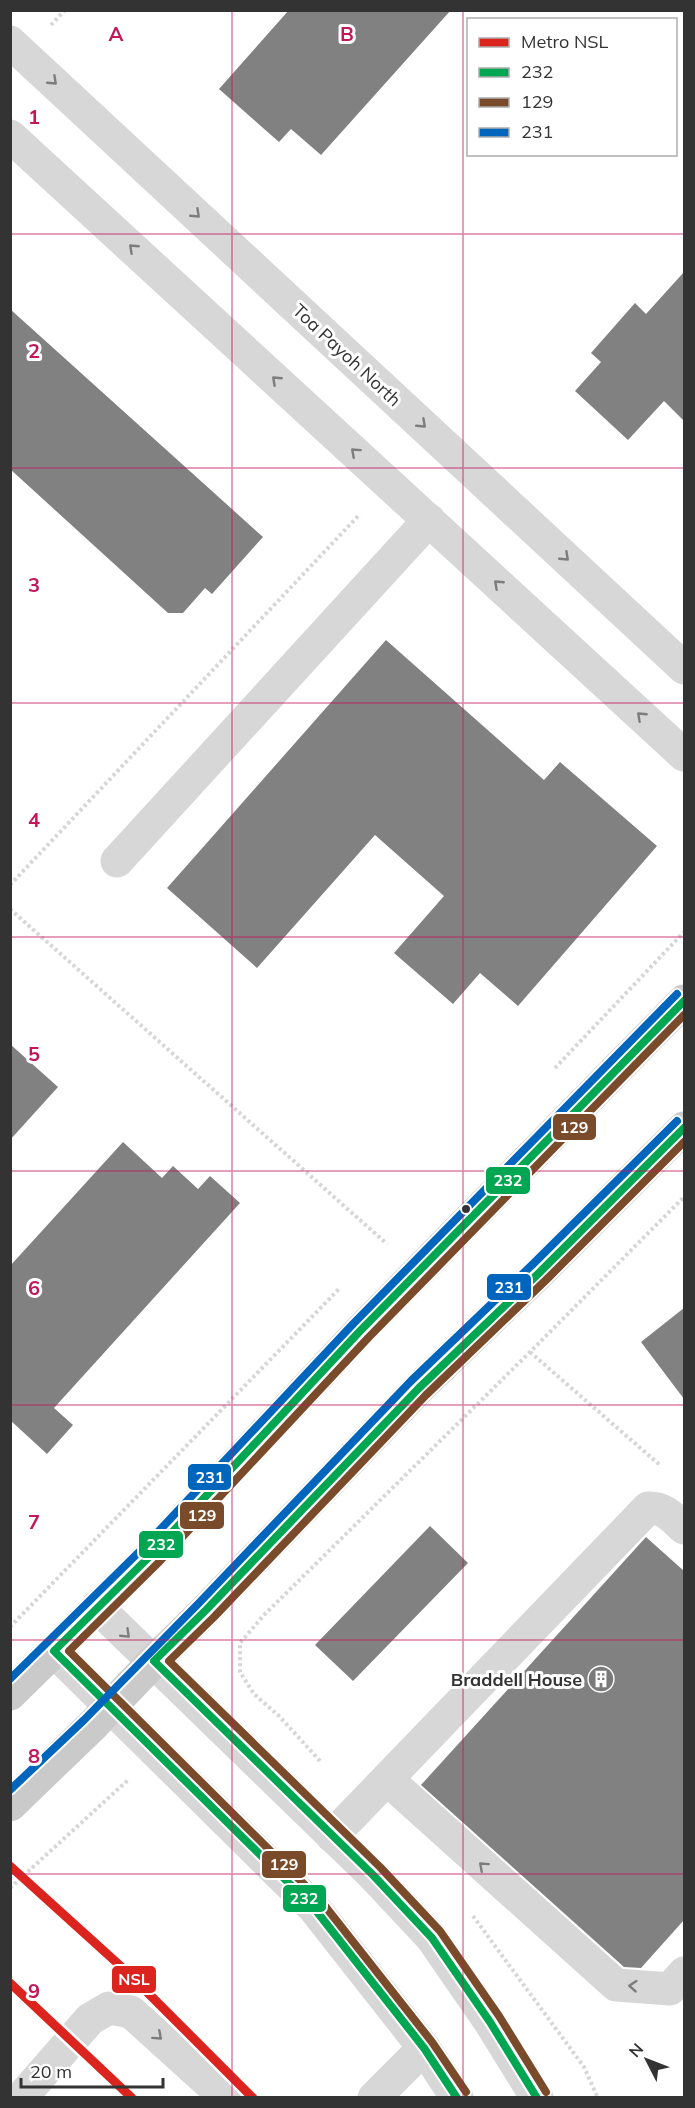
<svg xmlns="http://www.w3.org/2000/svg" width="695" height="2108" font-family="Mulish,sans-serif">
  <rect width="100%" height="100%" fill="#fff"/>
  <g fill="#818181">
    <path d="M289 10H451L321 155 291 129 279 142 219 89Z"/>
    <path d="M684 272V421L664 401 628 440 575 391 601 362 591 353 635 303 646 314Z"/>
    <path d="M10 309 263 537 212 594 205 588 183 613H168L10 469Z"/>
    <path d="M386 640 544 780 560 762 657 846 518 1006 480 973 453 1004 394 953 444 896 375 835 257 968 167 888Z"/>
    <path d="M10 1044 58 1087 10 1140Z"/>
    <path d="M123 1142 162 1178 173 1166 198 1189 210 1176 240 1203 54 1408 73 1425 47 1454 10 1420V1266Z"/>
    <path d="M684 1308V1399L641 1342Z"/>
    <path d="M430 1526 468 1563 353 1681 315 1645Z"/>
    <path d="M646 1537 684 1571V1920L641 1968 624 1967 421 1785Z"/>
  </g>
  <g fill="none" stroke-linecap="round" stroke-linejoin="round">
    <g stroke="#d6d6d6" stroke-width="4" stroke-dasharray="3 3" stroke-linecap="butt">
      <path d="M51 25 65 10"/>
      <path d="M10 885 360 514"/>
      <path d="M10 909 387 1244"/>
      <path d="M555 1068 684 932"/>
      <path d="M530 1352 661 1466"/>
      <path d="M10 1627 340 1288"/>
      <path d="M320 1761 279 1716 254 1694 240 1672V1643L264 1615 530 1352 684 1197"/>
      <path d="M10 1888 128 1780"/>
      <path d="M473 1916 584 2067 598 2098"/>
    </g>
    <g stroke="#d7d7d7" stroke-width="33">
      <path d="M10 42 684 668"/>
      <path d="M10 136 684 755"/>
      <path d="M117 861 429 520"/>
      <path d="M97 1607 373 1875 432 1938 490 2022 537 2098"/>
      <path d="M54 1651 314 1908 424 2048 457 2098"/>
      <path d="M388 1780 616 1985 670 1989 684 1973"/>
      <path d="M332 1836 648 1508C664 1507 673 1518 684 1528"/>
      <path d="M21 2098 90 2019 109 2008 131 2012 226 2098"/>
      <path d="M374 2098 424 2048"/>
    </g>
    <g stroke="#cacaca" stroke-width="33">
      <path d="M10 1694 150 1556 360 1331 684 1001"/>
      <path d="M10 1805 91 1727 154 1661 206 1610 419 1388 540 1272 684 1128"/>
    </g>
    <defs>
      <g id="bus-1">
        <path d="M457 2098 424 2048 314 1908 54 1651 150 1556 360 1331 684 1001"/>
        <path d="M537 2098 490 2022 432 1938 373 1875 154 1661 206 1610 419 1388 540 1272 684 1128"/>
      </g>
      <g id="bus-2">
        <path d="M466 2092 432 2042 321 1901 69 1651 158 1563 368 1338 684 1015"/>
        <path d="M546 2092 499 2016 440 1931 380 1867 169 1661 214 1617 426 1395 547 1279 684 1142"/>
      </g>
      <g id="bus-3">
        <path d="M10 1679 142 1549 353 1324 677 994"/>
        <path d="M10 1790 84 1720 199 1603 411 1381 533 1264 677 1121"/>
      </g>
    </defs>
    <use href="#bus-1" stroke="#fff" stroke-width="12"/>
    <use href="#bus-2" stroke="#fff" stroke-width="12"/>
    <use href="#bus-3" stroke="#fff" stroke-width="12"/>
    <use href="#bus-1" stroke="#00a651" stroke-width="8"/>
    <use href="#bus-2" stroke="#7a4b2a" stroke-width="8"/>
    <use href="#bus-3" stroke="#0065bd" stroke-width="8"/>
    <defs>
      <g id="metro-1">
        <path d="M10 1866 126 1971 253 2098"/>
        <path d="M10 1983 132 2098"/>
      </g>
    </defs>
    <use href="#metro-1" stroke="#fff" stroke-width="14"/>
    <use href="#metro-1" stroke="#dc241f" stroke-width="9"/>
  </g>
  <defs><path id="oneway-chevron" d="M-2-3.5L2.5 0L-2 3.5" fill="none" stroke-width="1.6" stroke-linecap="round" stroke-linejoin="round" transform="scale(1.5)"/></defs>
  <g stroke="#7d7d7d">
    <use href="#oneway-chevron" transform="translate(53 81) rotate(43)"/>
    <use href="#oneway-chevron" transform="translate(196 214) rotate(43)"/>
    <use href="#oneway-chevron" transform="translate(133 248) rotate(-137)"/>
    <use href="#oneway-chevron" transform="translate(276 380) rotate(-137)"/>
    <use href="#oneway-chevron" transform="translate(422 424) rotate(43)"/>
    <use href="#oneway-chevron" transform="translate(355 452) rotate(-138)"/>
    <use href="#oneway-chevron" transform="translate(565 557) rotate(43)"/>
    <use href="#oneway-chevron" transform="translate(498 584) rotate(-137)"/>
    <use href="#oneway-chevron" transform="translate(641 716) rotate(-137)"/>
    <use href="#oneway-chevron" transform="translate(126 1634) rotate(44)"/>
    <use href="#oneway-chevron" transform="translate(483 1866) rotate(-138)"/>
    <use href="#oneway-chevron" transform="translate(633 1986) rotate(-176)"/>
    <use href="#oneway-chevron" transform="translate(158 2036) rotate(42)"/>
  </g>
  <path fill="none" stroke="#c2185b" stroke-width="1.5" stroke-opacity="0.55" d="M232 10V2098M463 10V2098M10 234H684M10 468H684M10 703H684M10 937H684M10 1171H684M10 1405H684M10 1640H684M10 1874H684"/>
  <defs>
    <symbol id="building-disc" viewBox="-11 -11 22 22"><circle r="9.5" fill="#7a7a7a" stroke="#fff"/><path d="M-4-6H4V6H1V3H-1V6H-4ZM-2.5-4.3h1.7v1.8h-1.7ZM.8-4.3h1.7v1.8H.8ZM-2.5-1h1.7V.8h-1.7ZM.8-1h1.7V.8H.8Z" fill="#fff"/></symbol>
  </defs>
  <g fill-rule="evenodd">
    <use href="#building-disc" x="586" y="1664" width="30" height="30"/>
  </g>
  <circle fill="#333" stroke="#fff" stroke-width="2" cx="466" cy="1209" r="5"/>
  <g text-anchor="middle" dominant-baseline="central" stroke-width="6" stroke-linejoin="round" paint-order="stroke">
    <g font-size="18" fill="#333" stroke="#fff">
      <text transform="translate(347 355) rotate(43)">Toa Payoh North</text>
    </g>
    <g font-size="18" font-weight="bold" fill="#333" stroke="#fff" text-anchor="end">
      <text x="582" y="1679">Braddell House</text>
    </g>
  </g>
  <g font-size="20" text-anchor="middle" font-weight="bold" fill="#c2185b" stroke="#fff" stroke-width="6" stroke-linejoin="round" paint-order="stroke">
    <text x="116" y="41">A</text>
    <text x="347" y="41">B</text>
    <text x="34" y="124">1</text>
    <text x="34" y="358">2</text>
    <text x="34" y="592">3</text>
    <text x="34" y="827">4</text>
    <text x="34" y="1061">5</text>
    <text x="34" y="1295">6</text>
    <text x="34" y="1529">7</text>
    <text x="34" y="1763">8</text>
    <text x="34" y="1998">9</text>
  </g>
  <g stroke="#fff" stroke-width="2">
    <rect x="552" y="1113" width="45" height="28" rx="6" fill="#7a4b2a"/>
    <rect x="485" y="1166" width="46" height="29" rx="6" fill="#00a651"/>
    <rect x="486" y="1273" width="46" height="28" rx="6" fill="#0065bd"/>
    <rect x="187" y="1463" width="45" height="28" rx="6" fill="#0065bd"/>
    <rect x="179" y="1501" width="46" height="29" rx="6" fill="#7a4b2a"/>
    <rect x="138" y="1530" width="46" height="29" rx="6" fill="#00a651"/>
    <rect x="261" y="1850" width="46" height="29" rx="6" fill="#7a4b2a"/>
    <rect x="282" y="1884" width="45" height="29" rx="6" fill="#00a651"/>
    <rect x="111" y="1965" width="46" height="29" rx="6" fill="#dc241f"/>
  </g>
  <g font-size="16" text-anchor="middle" font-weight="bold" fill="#fff">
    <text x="574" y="1133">129</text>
    <text x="508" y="1186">232</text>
    <text x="509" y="1293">231</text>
    <text x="210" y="1483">231</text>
    <text x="202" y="1521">129</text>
    <text x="161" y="1550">232</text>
    <text x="284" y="1870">129</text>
    <text x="304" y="1904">232</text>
    <text x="134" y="1985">NSL</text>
  </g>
  <rect width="695" height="2108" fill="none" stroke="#333333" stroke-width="24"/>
  <rect x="467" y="18" width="210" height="138" fill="#ffffff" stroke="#adadad" stroke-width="1.5"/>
  <rect x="479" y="38" width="30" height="9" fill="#dc241f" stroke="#adadad" stroke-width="1.5"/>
  <text x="521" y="48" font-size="18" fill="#333333">Metro NSL</text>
  <rect x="479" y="68" width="30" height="9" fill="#00a651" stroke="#adadad" stroke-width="1.5"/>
  <text x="521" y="78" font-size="18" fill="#333333">232</text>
  <rect x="479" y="98" width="30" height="9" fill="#7a4b2a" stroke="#adadad" stroke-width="1.5"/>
  <text x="521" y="108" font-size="18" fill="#333333">129</text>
  <rect x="479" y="128" width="30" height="9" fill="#0065bd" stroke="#adadad" stroke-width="1.5"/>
  <text x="521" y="138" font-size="18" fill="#333333">231</text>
  <g transform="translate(647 2060) rotate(312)" stroke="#ffffff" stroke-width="4.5" paint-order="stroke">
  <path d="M0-4.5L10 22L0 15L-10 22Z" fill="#333333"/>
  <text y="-9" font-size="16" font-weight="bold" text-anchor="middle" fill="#333333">N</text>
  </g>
  <path d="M21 2078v9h142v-9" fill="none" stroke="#333333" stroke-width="3"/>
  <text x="30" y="2078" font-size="18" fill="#333333" stroke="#ffffff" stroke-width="4.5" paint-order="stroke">20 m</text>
</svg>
